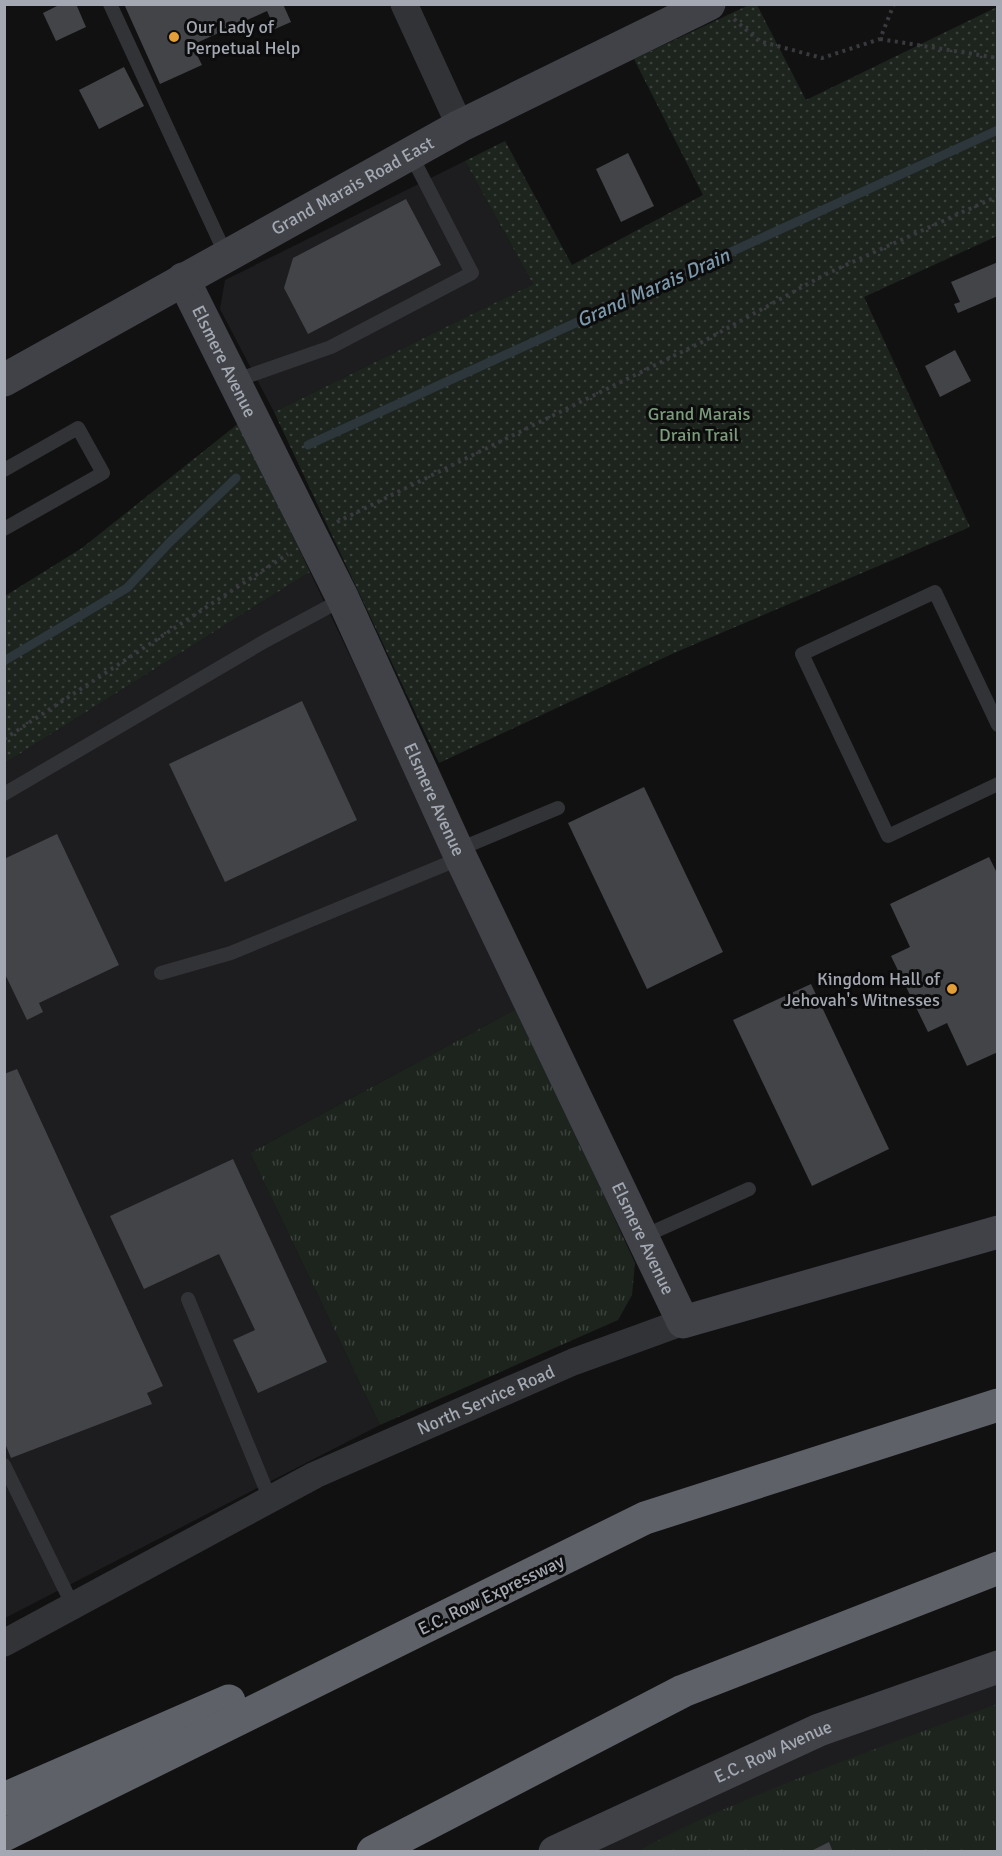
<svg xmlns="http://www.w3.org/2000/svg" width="1002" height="1856" font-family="Signika,sans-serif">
  <defs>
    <pattern id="grass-tufts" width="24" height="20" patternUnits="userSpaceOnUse" patternTransform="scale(1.5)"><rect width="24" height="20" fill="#1d241e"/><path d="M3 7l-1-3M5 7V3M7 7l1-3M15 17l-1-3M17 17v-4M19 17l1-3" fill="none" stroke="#3b413c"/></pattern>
    <pattern id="park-dots" width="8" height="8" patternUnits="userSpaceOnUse" patternTransform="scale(1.5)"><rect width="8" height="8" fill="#1d241e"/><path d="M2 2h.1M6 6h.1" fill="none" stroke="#3b413c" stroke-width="1.8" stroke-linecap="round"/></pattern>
  </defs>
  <rect width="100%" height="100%" fill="#111112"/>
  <g fill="#1d1d1f">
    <path d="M465 161 533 284 274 412 220 309 225 280Z"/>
    <path d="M310 572 518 1008 250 1153 380 1425 5 1618V763Z"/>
    <path d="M997 1676V1851L579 1852 745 1774Z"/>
  </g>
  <g fill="url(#grass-tufts)">
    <path d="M518 1008 635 1263 632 1295 618 1320 380 1425 250 1153Z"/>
    <path d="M997 1704V1851H833L829 1842 809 1852H637C685 1824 736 1804 787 1783 857 1755 927 1730 997 1704Z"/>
  </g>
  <g fill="url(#park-dots)">
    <path d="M749 5H757L806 100 997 7V236L864 297 970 527 674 653 439 763 274 412 533 284 465 161 505 141 572 265 703 195 634 59Z"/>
    <path d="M239 423 310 572 5 763V596L82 548Z"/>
  </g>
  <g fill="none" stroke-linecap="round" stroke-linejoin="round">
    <g stroke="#2d363b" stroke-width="9">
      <path d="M308 445 998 130"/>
      <path d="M4 661 127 588 169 543 236 478"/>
    </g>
  </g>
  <g fill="#424448">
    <path d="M61 4H76L86 27 56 41 43 13Z"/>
    <path d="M124 4H283L291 22 275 29 267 11 192 45 202 65 160 84Z"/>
    <path d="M124 67 144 106 99 129 79 90Z"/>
    <path d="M628 153 654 206 621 222 596 169Z"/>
    <path d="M406 199 441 265 308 334 284 288 293 258Z"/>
    <path d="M998 262V296L958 313 954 304 960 302 951 282Z"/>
    <path d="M955 350 971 381 940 397 925 366Z"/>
    <path d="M302 701 357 820 225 882 169 764Z"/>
    <path d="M644 787 723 952 647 989 568 823Z"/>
    <path d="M57 834 119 965 39 1003 43 1012 27 1020 4 972V859Z"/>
    <path d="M989 857 998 875V1052L967 1066 947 1023 928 1032 891 956 910 947 890 904Z"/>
    <path d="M811 984 889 1149 812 1186 733 1020Z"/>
    <path d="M17 1069 163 1386 147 1393 152 1404 11 1458 4 1441V1074Z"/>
    <path d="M233 1159 327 1362 258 1393 233 1340 255 1330 219 1254 144 1289 110 1216Z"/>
    <path d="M829 1842 833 1852H809Z"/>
  </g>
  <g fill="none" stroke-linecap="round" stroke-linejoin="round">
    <g stroke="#383a3e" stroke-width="4" stroke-dasharray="3 4.5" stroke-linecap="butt">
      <path d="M734 19 759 41 822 58 880 39 894 4"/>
      <path d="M880 39 998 58"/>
      <path d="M337 522 704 341 824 275 998 196"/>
      <path d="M4 739 288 554"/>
    </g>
    <g stroke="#323337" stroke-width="14">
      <path d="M110 4 226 255"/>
      <path d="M234 381 331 347 472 273 410 153"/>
      <path d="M4 470 78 428 103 473 4 529"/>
      <path d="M998 725 935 592 802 654 888 836 998 784"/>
      <path d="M4 794 265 641 343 599"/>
      <path d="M457 850 558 808"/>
      <path d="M161 973 231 953 461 858"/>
      <path d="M642 1237 749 1189"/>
      <path d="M188 1299 270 1499"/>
      <path d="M4 1465 73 1606"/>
    </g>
    <g stroke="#323337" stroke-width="27">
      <path d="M404 4 460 126"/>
      <path id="s1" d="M4 1643 315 1475 573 1362 683 1322"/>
    </g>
    <g stroke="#404247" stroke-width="33">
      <path id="s2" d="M183 279 343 599 461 858 683 1322 998 1232"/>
      <path id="s3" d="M4 380 460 126 709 4"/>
      <path id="s4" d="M555 1852 819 1730 998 1667"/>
    </g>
    <g stroke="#5e6167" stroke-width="33">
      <path d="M4 1799 229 1701"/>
      <path d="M4 1835 645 1518 998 1405"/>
      <path d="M373 1852 683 1691 998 1568"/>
    </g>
  </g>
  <g fill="#e39e38" stroke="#0c0c0d" stroke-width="2">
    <circle cx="174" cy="37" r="6"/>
    <circle cx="952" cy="989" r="6"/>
  </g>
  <g text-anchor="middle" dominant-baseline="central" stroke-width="6" stroke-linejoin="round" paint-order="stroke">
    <g font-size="18" fill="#a3a8b2" stroke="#0c0c0d" text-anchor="start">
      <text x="186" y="27">Our Lady of<tspan x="186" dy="21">Perpetual Help</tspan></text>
      <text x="940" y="979" text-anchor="end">Kingdom Hall of<tspan x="940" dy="21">Jehovah's Witnesses</tspan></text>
    </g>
    <g font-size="18" fill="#a3a8b2" stroke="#0c0c0d">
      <text stroke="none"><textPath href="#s3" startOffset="399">Grand Marais Road East</textPath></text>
      <text stroke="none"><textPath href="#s2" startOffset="92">Elsmere Avenue</textPath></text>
      <text stroke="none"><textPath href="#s2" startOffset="578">Elsmere Avenue</textPath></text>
      <text stroke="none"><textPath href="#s2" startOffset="1064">Elsmere Avenue</textPath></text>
      <text stroke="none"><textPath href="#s1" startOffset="540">North Service Road</textPath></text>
      <text transform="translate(491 1595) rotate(-26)">E.C. Row Expressway</text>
      <text stroke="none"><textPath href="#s4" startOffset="240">E.C. Row Avenue</textPath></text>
    </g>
    <g font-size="18" fill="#7b9b7b" stroke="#0c0c0d">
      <text x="699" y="414">Grand Marais<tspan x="699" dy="21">Drain Trail</tspan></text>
    </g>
    <g font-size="20" font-style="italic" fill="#7c98ab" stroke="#0c0c0d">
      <text transform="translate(653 288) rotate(-24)">Grand Marais Drain</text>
    </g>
  </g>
  <rect width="1002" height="1856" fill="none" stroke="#a3a8b2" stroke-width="12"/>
</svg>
